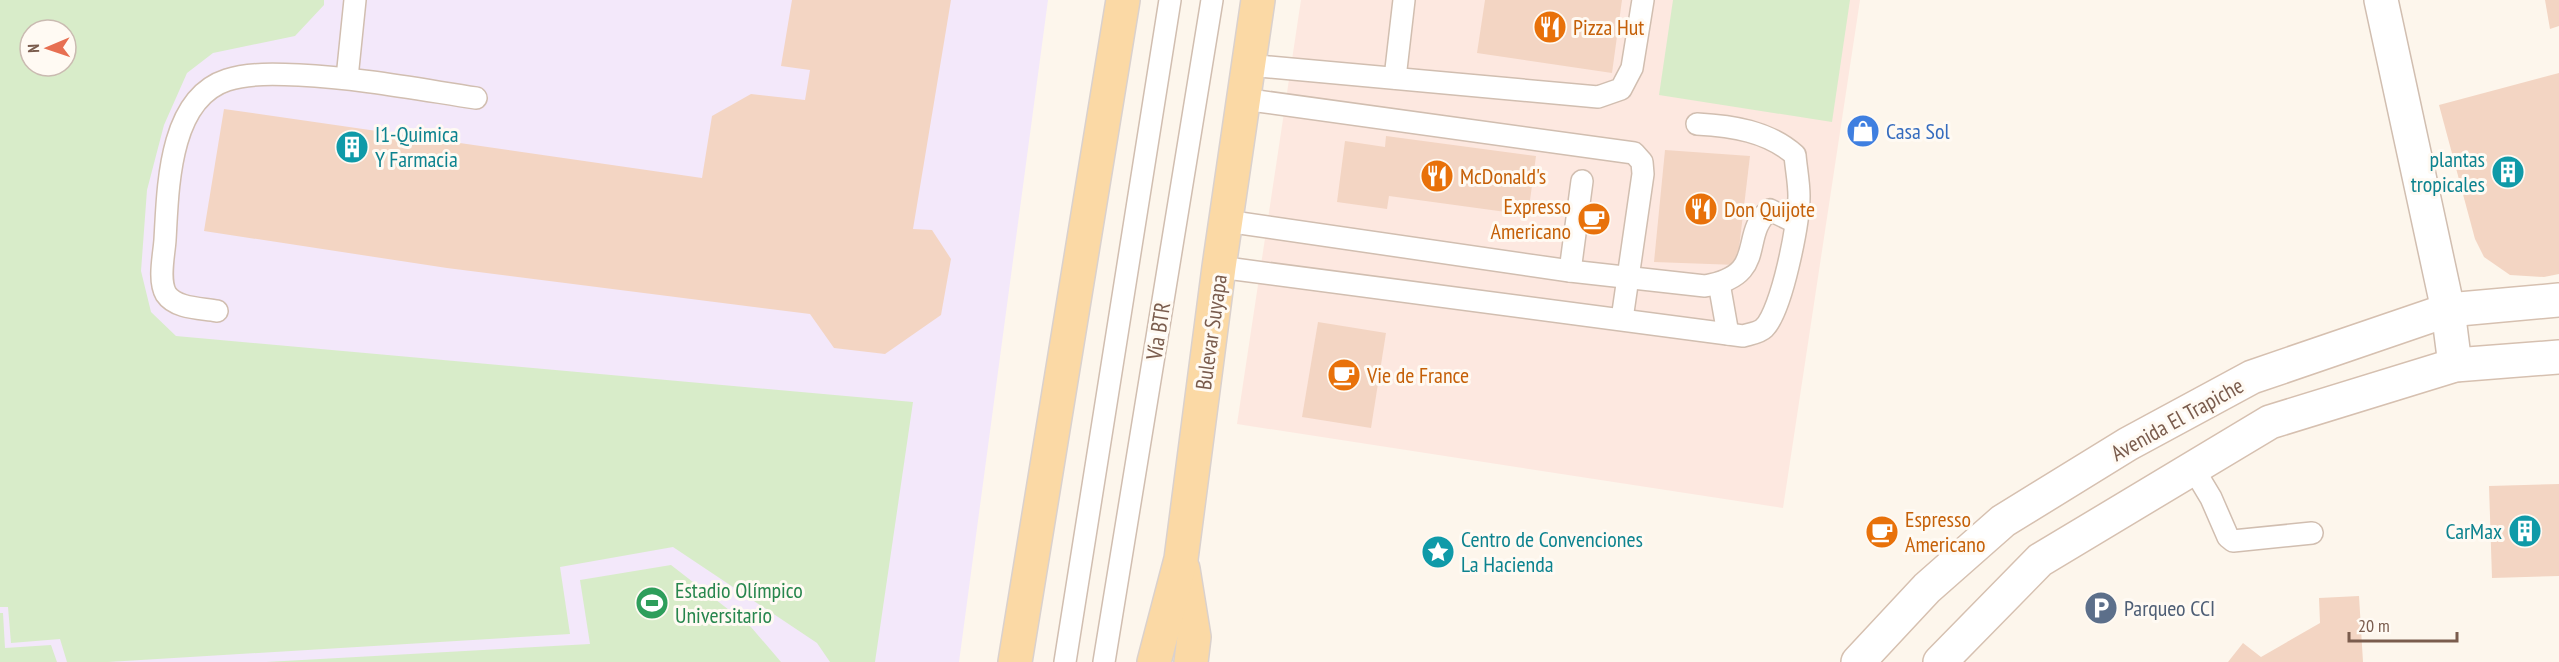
<svg xmlns="http://www.w3.org/2000/svg" width="2559" height="662" font-family="'PT Sans Narrow',sans-serif">
  <rect width="100%" height="100%" fill="#fdf6ec"/>
  <path fill="#fde8e0" d="M1301 0H1860L1783 508 1237 424Z"/>
  <path fill="#f3e8fa" fill-rule="evenodd" d="M0 0H1048L959 662H0ZM30 30H66V66H30Z"/>
  <g fill="#d8ecc9" fill-rule="evenodd">
    <path d="M0 0H324V5L295 36 213 53 187 73 164 125 147 190 141 271 151 312 176 336 913 402 875 662H830L817 643 673 547 560 567 570 634 108 662H67L60 639 11 643 8 607H0ZM30 30H66V66H30Z"/>
    <path d="M1673 0H1850L1832 122 1659 95Z"/>
    <path d="M671 565 751 627 781 662H266L590 644 580 580Z"/>
    <path d="M0 613H3L5 648 51 645 57 662H0Z"/>
  </g>
  <g fill="#f3d5c3">
    <path d="M792 0H951L913 229 932 230 951 259 941 315 885 354 834 348 810 314 447 268 204 231 224 109 702 178 712 116 751 94 805 100 810 70 781 66Z"/>
    <path d="M1485 0H1622L1612 73 1477 53Z"/>
    <path d="M2545 0H2559V26L2550 29Z"/>
    <path d="M2559 73V274L2544 277 2510 275 2484 257 2475 239 2439 105Z"/>
    <path d="M1386 136 1536 156 1528 215 1389 196 1387 209 1337 202 1345 141 1385 147Z"/>
    <path d="M1665 150 1750 156 1737 265 1654 262Z"/>
    <path d="M1318 322 1386 333 1371 428 1302 417Z"/>
    <path d="M2559 484V576L2492 578 2489 486Z"/>
    <path d="M2359 596 2363 662H2228L2243 643 2261 657 2320 623 2319 598Z"/>
  </g>
  <g fill="none" stroke-linecap="round" stroke-linejoin="round">
    <defs>
      <g id="lane">
        <path d="M1248 65 1598 97 1621 89 1632 68 1643 0"/>
        <path d="M347 78 355 0"/>
        <path d="M1395 78 1404 0"/>
        <path d="M1243 99 1634 153 1642 162 1643 174 1622 319"/>
        <path d="M1226 221 1570 271 1705 286C1770 275 1738 234 1770 210L1795 222"/>
        <path d="M1219 267 1743 336C1749 334 1759 333 1764 328 1782 311 1799 222 1799 196 1799 182 1796 168 1795 155 1768 131 1732 126 1697 124"/>
        <path d="M1570 271 1582 181"/>
        <path d="M1719 283 1728 334"/>
        <path d="M217 311C202 308 176 309 166 294 158 280 164 255 165 240 168 190 168 99 227 80 249 73 276 74 299 75 359 78 417 89 476 98"/>
        <path d="M2193 468 2211 498 2228 537 2233 541 2312 533"/>
        <path d="M1065 662 1170 0"/>
        <path d="M1104 662 1212 0"/>
      </g>
      <path id="street" d="M2381 0 2448 310 2455 365"/>
      <g id="secondary">
        <path d="M1858 662 1927 588 2003 521 2128 444 2252 377 2448 310 2559 300"/>
        <path d="M1940 662 2040 560 2270 422 2455 365 2559 357"/>
      </g>
      <g id="primary">
        <path d="M1183 569 1194 637 1191 662"/>
        <path d="M1015 662 1123 0"/>
        <path d="M1154 662 1181 559 1219 267 1258 0"/>
      </g>
    </defs>
    <use href="#lane" stroke="#d1beb0" stroke-width="24"/>
    <use href="#street" stroke="#d1beb0" stroke-width="36"/>
    <use href="#secondary" stroke="#d6c0b0" stroke-width="36"/>
    <use href="#primary" stroke="#dad1cd" stroke-width="36"/>
    <use href="#lane" stroke="#fff" stroke-width="21"/>
    <use href="#street" stroke="#fff" stroke-width="33"/>
    <use href="#secondary" stroke="#fff" stroke-width="33"/>
    <use href="#primary" stroke="#fbd9a5" stroke-width="33"/>
  </g>
  <defs>
    <symbol id="restaurant-disc" viewBox="-11 -11 22 22"><circle r="9.5" fill="#e8710a" stroke="#fffaf3"/><path d="M-5-6h1v4h1v-4h1v4h1v-4h1v5L-1.5 .5V6h-2V.5L-5-1ZM5-6V6H3V1.5H1.5Q1.5-4 5-6Z" fill="#fff"/></symbol>
    <symbol id="shop-disc" viewBox="-11 -11 22 22"><circle r="9.5" fill="#3f7fe0" stroke="#fffaf3"/><path d="M-5-2.5h2.3a2.7 3.5 0 0 1 5.4 0H5L5.5 6h-11ZM-1.5-2.5h3a1.5 2.3 0 0 0-3 0Z" fill="#fff"/></symbol>
    <symbol id="building-disc" viewBox="-11 -11 22 22"><circle r="9.5" fill="#0f9aa8" stroke="#fffaf3"/><path d="M-4-6H4V6H1V3H-1V6H-4ZM-2.5-4.3h1.7v1.8h-1.7ZM.8-4.3h1.7v1.8H.8ZM-2.5-1h1.7V.8h-1.7ZM.8-1h1.7V.8H.8Z" fill="#fff"/></symbol>
    <symbol id="cafe-disc" viewBox="-11 -11 22 22"><circle r="9.5" fill="#e8710a" stroke="#fffaf3"/><path d="M-5.5-4.5H6V0H3Q3 3.5 0 3.5H-2.5Q-5.5 3.5-5.5 0ZM3-3.2v2h1.7v-2ZM-6 4.5H4V6H-6Z" fill="#fff"/></symbol>
    <symbol id="sight-disc" viewBox="-11 -11 22 22"><circle r="9.5" fill="#0f9aa8" stroke="#fffaf3"/><path d="M0-6L1.8-2.2L6-1.7L2.9 1.2L3.7 5.4L0 3.3L-3.7 5.4L-2.9 1.2L-6-1.7L-1.8-2.2Z" fill="#fff"/></symbol>
    <symbol id="stadium-disc" viewBox="-11 -11 22 22"><circle r="9.5" fill="#2e9e5b" stroke="#fffaf3"/><path d="M0-5a6.5 5 0 1 0 0 10a6.5 5 0 1 0 0-10ZM-3.5-1.8h7v3.6h-7Z" fill="#fff"/></symbol>
    <symbol id="parking-disc" viewBox="-11 -11 22 22"><circle r="9.5" fill="#5c6f8a" stroke="#fffaf3"/><path d="M-3.5-5.5H1a3.5 3.5 0 0 1 0 7H-1V5.5H-3.5ZM-1-3.4V-.6H.8a1.4 1.4 0 0 0 0-2.8Z" fill="#fff"/></symbol>
  </defs>
  <g fill-rule="evenodd">
    <use href="#restaurant-disc" x="1531" y="8" width="38" height="38"/>
    <use href="#shop-disc" x="1844" y="112" width="38" height="38"/>
    <use href="#building-disc" x="333" y="128" width="38" height="38"/>
    <use href="#building-disc" x="2489" y="153" width="38" height="38"/>
    <use href="#restaurant-disc" x="1418" y="157" width="38" height="38"/>
    <use href="#restaurant-disc" x="1682" y="190" width="38" height="38"/>
    <use href="#cafe-disc" x="1575" y="200" width="38" height="38"/>
    <use href="#cafe-disc" x="1325" y="356" width="38" height="38"/>
    <use href="#building-disc" x="2506" y="512" width="38" height="38"/>
    <use href="#cafe-disc" x="1863" y="513" width="38" height="38"/>
    <use href="#sight-disc" x="1419" y="533" width="38" height="38"/>
    <use href="#stadium-disc" x="633" y="584" width="38" height="38"/>
    <use href="#parking-disc" x="2082" y="589" width="38" height="38"/>
  </g>
  <g text-anchor="middle" dominant-baseline="central" stroke-width="6" stroke-linejoin="round" paint-order="stroke">
    <g font-size="22" fill="#c56008" stroke="#fffaf3" text-anchor="start">
      <text x="1573" y="27">Pizza Hut</text>
      <text x="1460" y="176">McDonald's</text>
      <text x="1571" y="206" text-anchor="end">Expresso<tspan x="1571" dy="25">Americano</tspan></text>
      <text x="1724" y="209">Don Quijote</text>
      <text x="1367" y="375">Vie de France</text>
      <text x="1905" y="519">Espresso<tspan x="1905" dy="25">Americano</tspan></text>
    </g>
    <g font-size="22" fill="#366cbe" stroke="#fffaf3" text-anchor="start">
      <text x="1886" y="131">Casa Sol</text>
    </g>
    <g font-size="22" fill="#0d838f" stroke="#fffaf3" text-anchor="start">
      <text x="375" y="134">I1-Quimica<tspan x="375" dy="25">Y Farmacia</tspan></text>
      <text x="2485" y="159" text-anchor="end">plantas<tspan x="2485" dy="25">tropicales</tspan></text>
      <text x="2502" y="531" text-anchor="end">CarMax</text>
      <text x="1461" y="539">Centro de Convenciones<tspan x="1461" dy="25">La Hacienda</tspan></text>
    </g>
    <g font-size="22" fill="#7a5c4d" stroke="#fffaf3">
      <text transform="translate(1158 331) rotate(-81)">Vía BTR</text>
      <text transform="translate(1211 332) rotate(-82)">Bulevar Suyapa</text>
      <text transform="translate(2177 419) rotate(-29)">Avenida El Trapiche</text>
    </g>
    <g font-size="22" fill="#27864d" stroke="#fffaf3" text-anchor="start">
      <text x="675" y="590">Estadio Olímpico<tspan x="675" dy="25">Universitario</tspan></text>
    </g>
    <g font-size="22" fill="#4e5e75" stroke="#fffaf3" text-anchor="start">
      <text x="2124" y="608">Parqueo CCI</text>
    </g>
  </g>
  <g transform="translate(48 48) rotate(268)"><circle r="28" fill="#fffaf3" stroke="#cabbb1" stroke-width="1.5"/>
  <path d="M0-4.5L10 22L0 15L-10 22Z" fill="#e76f51"/>
  <text y="-9" font-size="16" font-weight="bold" text-anchor="middle" fill="#7a5c4d">N</text>
  </g>
  <path d="M2349 632v9h108v-9" fill="none" stroke="#7a5c4d" stroke-width="3"/>
  <text x="2358" y="632" font-size="18" fill="#7a5c4d" stroke="#fffaf3" stroke-width="4.5" paint-order="stroke">20 m</text>
</svg>
